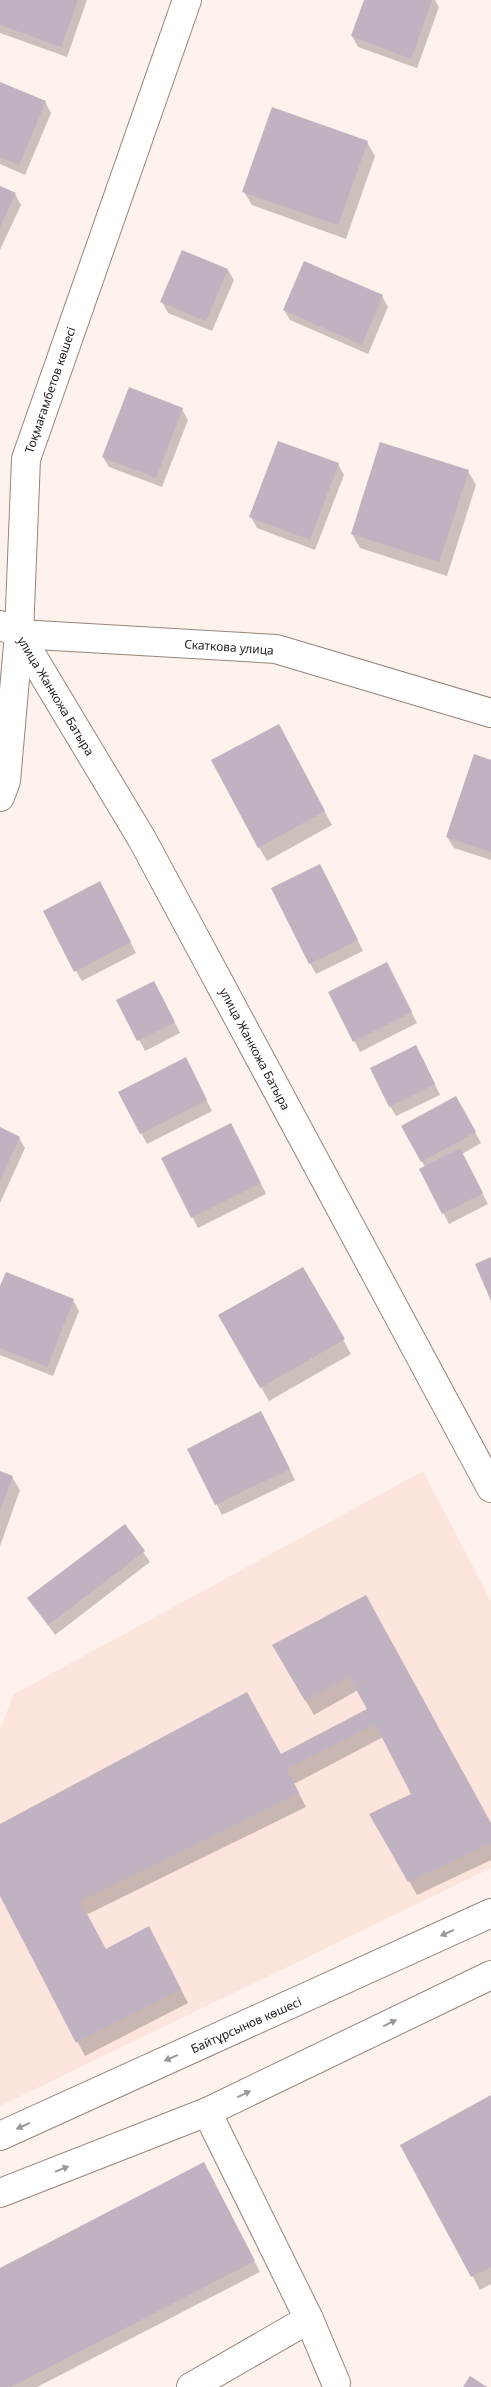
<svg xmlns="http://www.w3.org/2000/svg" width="491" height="2387" font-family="'Noto Sans',sans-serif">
  <rect width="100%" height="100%" fill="#fef2ec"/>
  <path fill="#fde4dc" d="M423 1471 491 1601V1868L0 2106V1729L14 1694Z"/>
  <g fill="#0003">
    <path d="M0 0H87L67 57 0 33Z"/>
    <path d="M366 0H435L439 7 417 68 358 47 352 36Z"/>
    <path d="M0 83 45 102 51 113 25 175 0 164Z"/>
    <path d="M367 142 375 156 346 239 252 205 244 192Z"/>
    <path d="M0 187 15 194 21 205 0 250Z"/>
    <path d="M228 270 234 280 212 331 168 313 162 302Z"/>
    <path d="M382 296 388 307 368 354 290 320 284 310Z"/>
    <path d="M182 409 188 420 162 487 109 467 103 457Z"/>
    <path d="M338 464 344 475 315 550 257 528 251 517Z"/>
    <path d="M468 471 476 485 447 576 360 548 352 534Z"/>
    <path d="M286 739 332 825 267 861 259 847Z"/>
    <path d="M491 762V860L454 848 447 837Z"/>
    <path d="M326 876 363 951 316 974 310 963Z"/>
    <path d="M105 893 136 953 82 981 76 971Z"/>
    <path d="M392 974 417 1023 360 1052 330 993Z"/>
    <path d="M160 993 180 1033 145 1051 118 1000Z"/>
    <path d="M422 1057 440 1095 396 1116 390 1106Z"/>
    <path d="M191 1070 212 1111 147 1144 120 1093Z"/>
    <path d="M462 1108 481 1143 462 1154 488 1204 449 1224 421 1169 425 1167 403 1126Z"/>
    <path d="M0 1128 19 1138 25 1148 0 1203Z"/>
    <path d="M237 1135 266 1194 198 1228 163 1159Z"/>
    <path d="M303 1269 351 1354 269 1401 220 1316Z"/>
    <path d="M0 1289 73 1300 79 1311 53 1376 0 1355Z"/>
    <path d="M267 1423 295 1480 222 1515 189 1449Z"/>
    <path d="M0 1472 12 1477 20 1490 0 1546Z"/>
    <path d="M125 1526 150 1562 55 1635 29 1598Z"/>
    <path d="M365 1597 491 1825V1860L417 1895 371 1814 413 1794 383 1737 294 1784 306 1807 86 1915 106 1951 149 1928 188 2003 85 2056 0 1893V1826L281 1755 368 1710 358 1690 314 1715 274 1646Z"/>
    <path d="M491 2096V2284L480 2290 402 2145Z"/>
    <path d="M209 2174 260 2272 37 2387H0V2269Z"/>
  </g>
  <g fill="#bfb2c1">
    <path d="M0 0H78L61 47 0 25Z"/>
    <path d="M364 0H432L411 59 351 36Z"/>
    <path d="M0 82 46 101 19 165 0 157Z"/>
    <path d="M272 107 368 141 338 225 242 192Z"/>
    <path d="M0 186 16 193 0 227Z"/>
    <path d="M182 250 228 269 206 321 160 302Z"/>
    <path d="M304 261 383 295 362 345 283 310Z"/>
    <path d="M129 387 183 408 156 478 102 457Z"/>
    <path d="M278 441 339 463 310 540 249 517Z"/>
    <path d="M380 442 469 470 439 562 351 534Z"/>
    <path d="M279 724 325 811 258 848 211 760Z"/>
    <path d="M474 754 491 760V852L446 837Z"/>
    <path d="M320 864 358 940 309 964 271 888Z"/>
    <path d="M100 881 131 942 74 972 43 911Z"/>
    <path d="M387 962 412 1012 353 1042 328 992Z"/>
    <path d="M154 981 175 1022 137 1041 116 1000Z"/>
    <path d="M416 1045 435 1084 389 1107 370 1068Z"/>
    <path d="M186 1057 207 1100 140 1134 118 1092Z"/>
    <path d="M456 1096 476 1132 421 1162 401 1126Z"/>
    <path d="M231 1123 261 1183 191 1218 161 1158Z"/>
    <path d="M0 1127 20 1137 0 1180Z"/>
    <path d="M460 1148 483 1193 442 1214 419 1169Z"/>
    <path d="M491 1257V1301L475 1264Z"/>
    <path d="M303 1267 345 1339 260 1388 218 1315Z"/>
    <path d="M6 1272 74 1299 47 1367 0 1348V1286Z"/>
    <path d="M261 1411 290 1469 215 1505 187 1449Z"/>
    <path d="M0 1471 13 1476 0 1511Z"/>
    <path d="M125 1524 145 1551 48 1625 27 1598Z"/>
    <path d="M366 1595 491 1823V1843L408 1882 369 1814 411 1794 375 1724 287 1769 299 1793 80 1901 106 1949 149 1926 181 1989 76 2043 0 1896V1824L247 1692 281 1754 367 1709 349 1677 305 1701 272 1645Z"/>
    <path d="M491 2095V2267L471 2277 400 2145Z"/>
    <path d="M204 2162 255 2261 11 2387H0V2268Z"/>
    <path d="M470 2376 487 2387H463Z"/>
  </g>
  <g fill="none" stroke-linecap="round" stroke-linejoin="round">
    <defs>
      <g id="minor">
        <path d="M0 625 19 634 142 839 491 1488"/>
        <path d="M19 634 276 649 491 713"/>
        <path d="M0 797 6 781 19 634 26 459 187 0"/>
        <path d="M207 2112 309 2319 336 2383"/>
        <path d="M191 2387 309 2319"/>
      </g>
      <g id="major">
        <path d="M0 2136 491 1913"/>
        <path d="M0 2193 207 2112 491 1975"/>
      </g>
    </defs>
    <use href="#minor" stroke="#96857d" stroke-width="30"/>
    <use href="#major" stroke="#96857d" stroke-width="30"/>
    <use href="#minor" stroke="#fff" stroke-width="28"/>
    <use href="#major" stroke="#fff" stroke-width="28"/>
  </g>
  <defs><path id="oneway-solid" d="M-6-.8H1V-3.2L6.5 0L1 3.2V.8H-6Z" transform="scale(1.25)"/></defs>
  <g fill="#9c9998">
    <use href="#oneway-solid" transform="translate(447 1933) rotate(156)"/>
    <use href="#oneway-solid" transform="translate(390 2023) rotate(-26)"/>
    <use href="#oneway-solid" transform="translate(171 2058) rotate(156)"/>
    <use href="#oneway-solid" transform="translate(244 2094) rotate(-26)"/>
    <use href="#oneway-solid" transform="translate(23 2126) rotate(156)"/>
    <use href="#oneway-solid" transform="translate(62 2169) rotate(-22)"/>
  </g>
  <g text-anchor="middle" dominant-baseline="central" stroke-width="5" stroke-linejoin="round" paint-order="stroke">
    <g font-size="12" fill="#231c19" stroke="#fff">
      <text transform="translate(50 390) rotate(-71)">Тоқмағамбетов көшесі</text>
      <text transform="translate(229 647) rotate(4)">Скаткова улица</text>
      <text transform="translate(56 696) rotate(59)">улица Жанкожа Батыра</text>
      <text transform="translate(255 1049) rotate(62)">улица Жанкожа Батыра</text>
      <text transform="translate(246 2025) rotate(-24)">Байтұрсынов көшесі</text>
    </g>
  </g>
</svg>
